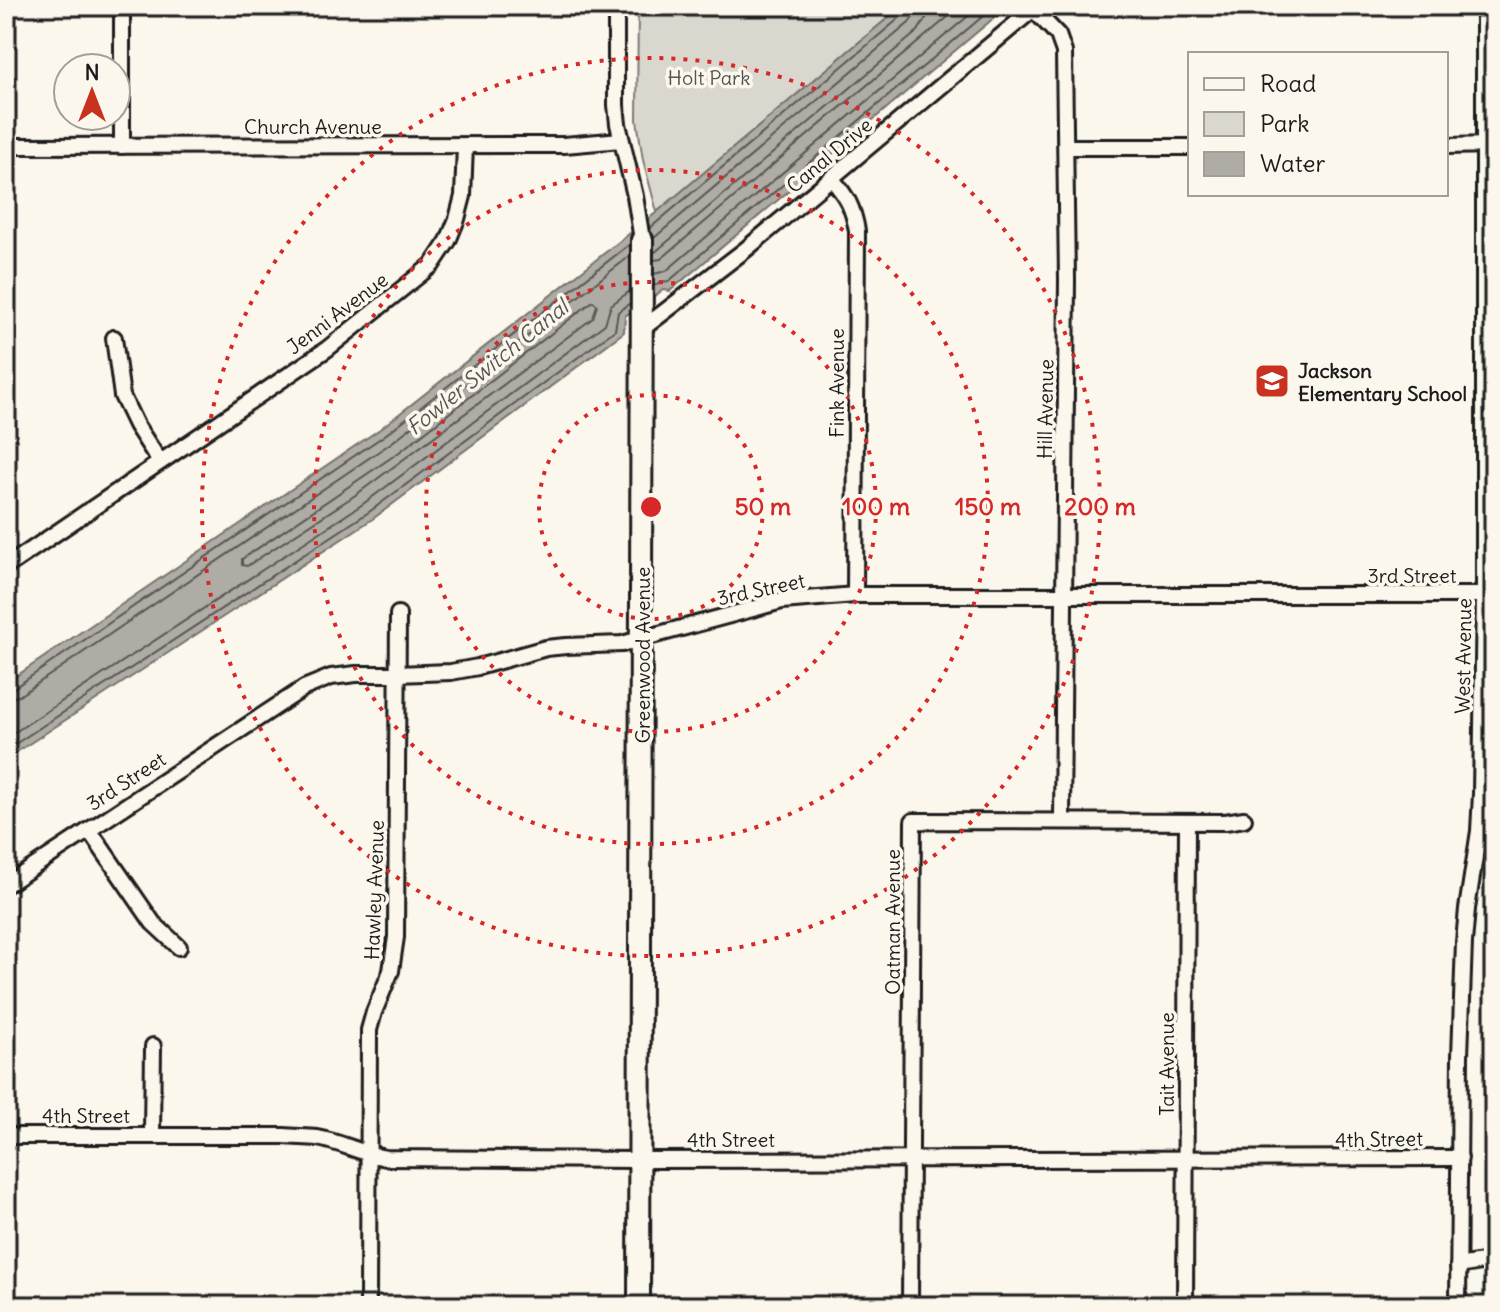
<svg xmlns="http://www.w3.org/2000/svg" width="1500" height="1312" font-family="Delius,sans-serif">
  <rect width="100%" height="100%" fill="#fbf7ec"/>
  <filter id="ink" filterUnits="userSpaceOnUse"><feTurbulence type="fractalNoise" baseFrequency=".0125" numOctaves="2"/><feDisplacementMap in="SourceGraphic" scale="16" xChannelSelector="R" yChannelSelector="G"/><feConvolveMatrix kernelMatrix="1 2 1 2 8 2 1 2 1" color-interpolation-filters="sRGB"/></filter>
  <g filter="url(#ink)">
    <path fill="#dad7ce" stroke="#7b7a75" stroke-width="2" d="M638 6H902L657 212 643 160 637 120Z"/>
    <path fill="#afaca5" stroke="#74726e" stroke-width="2" d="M902 6H1008L670 291 663 290 625 316 624 332 374 518 6 759V683L380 429 657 212Z"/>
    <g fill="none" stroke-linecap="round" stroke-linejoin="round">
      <g stroke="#575653" stroke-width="2">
        <path d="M649 229 902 16 906 11V6"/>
        <path d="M654 238 909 23 914 16 916 6"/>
        <path d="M654 253 918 31 926 18 928 6"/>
        <path d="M654 260 661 259 961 6"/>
        <path d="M654 274 666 271 980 6"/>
        <path d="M654 286 660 282 669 281 995 6"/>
        <path d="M593 301 597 305 593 318 357 494 247 566 242 565V559L398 453Z"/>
        <path d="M6 689 14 688 385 435 630 244"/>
        <path d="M6 699 19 696 391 443 630 256"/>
        <path d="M6 738 363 504 605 324 611 305 630 291"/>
        <path d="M6 750 369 512 615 330 618 312 630 303"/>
      </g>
      <defs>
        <g id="street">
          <path d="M616 6V105L618 124 635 196 642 240"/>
          <path d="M1033 9 1058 35 1064 52 1067 280 1062 821"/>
          <path d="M6 146 564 145 621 140"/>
          <path d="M122 146V6"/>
          <path d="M1446 146 1494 145"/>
          <path d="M1066 147H1190"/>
          <path d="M832 179C847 197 853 207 857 231L855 595"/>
          <path d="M642 329 745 250 1037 6"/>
          <path d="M114 338 122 396 136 425 160 462"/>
          <path d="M6 567 327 349 432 265 448 241 457 219 463 196 465 146"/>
          <path d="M89 830 153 923 179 947"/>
          <path d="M6 885 304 688 331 677 356 674H396L451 672 478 667 546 648 566 646 622 644 782 601 855 595H1494"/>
          <path d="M152 1135 153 1046"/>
          <path d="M6 1136H284C295 1137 306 1137 317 1138 341 1142 362 1154 386 1158L638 1160 1460 1158"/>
          <path d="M1458 1266 1494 1260"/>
          <path d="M368 1306 369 1030 374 1012 391 971 396 937 398 614"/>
          <path d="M910 1306 913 821 1225 822 1244 819"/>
          <path d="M1185 1306 1187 822"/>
          <path d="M1458 1306 1460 1056 1464 942 1467 909 1479 831 1481 794 1484 595V6"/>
        </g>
        <path id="secondary" d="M639 1306 642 240"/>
      </defs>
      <use href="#street" stroke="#1c1c1c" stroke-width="20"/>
      <use href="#secondary" stroke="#1c1c1c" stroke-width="26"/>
      <use href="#street" stroke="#fbf7ec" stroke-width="14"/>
      <use href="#secondary" stroke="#fbf7ec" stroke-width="20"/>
    </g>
  </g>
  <g fill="none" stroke="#d62828" stroke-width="4" stroke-dasharray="4 8">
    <circle cx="651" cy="507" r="112"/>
    <circle cx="651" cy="507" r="225"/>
    <circle cx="651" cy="507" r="337"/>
    <circle cx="651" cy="507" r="449"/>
  </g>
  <defs>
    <symbol id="school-square" viewBox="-11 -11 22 22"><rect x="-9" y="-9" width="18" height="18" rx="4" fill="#c8321e" stroke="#fbf7ec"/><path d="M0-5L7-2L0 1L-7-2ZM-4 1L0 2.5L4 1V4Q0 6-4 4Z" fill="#fff"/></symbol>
  </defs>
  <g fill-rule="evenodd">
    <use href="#school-square" x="1252" y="361" width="40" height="40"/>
  </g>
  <g text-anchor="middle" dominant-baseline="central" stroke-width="7" stroke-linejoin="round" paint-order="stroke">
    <g font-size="20" fill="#555451" stroke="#fbf7ec">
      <text x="709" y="77">Holt Park</text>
    </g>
    <g font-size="20" fill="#1c1c1c" stroke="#fbf7ec">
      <text x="313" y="126">Church Avenue</text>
      <text transform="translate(829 155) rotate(-40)">Canal Drive</text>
      <text transform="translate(337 313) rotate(-37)">Jenni Avenue</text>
      <text transform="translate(836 383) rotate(-90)">Fink Avenue</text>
      <text transform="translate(1045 409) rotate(-89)">Hill Avenue</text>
      <text x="1412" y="575">3rd Street</text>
      <text transform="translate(761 589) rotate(-12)">3rd Street</text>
      <text transform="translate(642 655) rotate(-90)">Greenwood Avenue</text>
      <text transform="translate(1463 656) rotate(-89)">West Avenue</text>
      <text transform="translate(126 781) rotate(-33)">3rd Street</text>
      <text transform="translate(374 890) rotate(-88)">Hawley Avenue</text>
      <text transform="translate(892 922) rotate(-90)">Oatman Avenue</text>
      <text transform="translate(1166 1064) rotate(-90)">Tait Avenue</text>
      <text x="86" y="1115">4th Street</text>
      <text x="731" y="1139">4th Street</text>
      <text transform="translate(1379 1139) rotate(-1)">4th Street</text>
    </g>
    <g font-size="20" font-weight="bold" fill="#1c1c1c" stroke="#fbf7ec" text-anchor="start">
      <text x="1298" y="370">Jackson<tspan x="1298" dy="23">Elementary School</tspan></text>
    </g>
    <g font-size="22" font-style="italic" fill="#575653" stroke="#fbf7ec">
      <text transform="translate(487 367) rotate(-39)">Fowler Switch Canal</text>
    </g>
  </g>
  <circle cx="651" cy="507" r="12" fill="#d62828" stroke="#fbf7ec" stroke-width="4"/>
  <g font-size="24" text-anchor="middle" font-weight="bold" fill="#d62828" stroke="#fbf7ec" stroke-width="7" stroke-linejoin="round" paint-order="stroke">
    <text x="763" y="515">50 m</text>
    <text x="876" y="515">100 m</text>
    <text x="988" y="515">150 m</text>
    <text x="1100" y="515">200 m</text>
  </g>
  <rect width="1500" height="1312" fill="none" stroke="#fbf7ec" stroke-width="32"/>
  <rect x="16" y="16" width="1468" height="1280" fill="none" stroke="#1c1c1c" stroke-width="3" filter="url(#ink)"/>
  <rect x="1188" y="52" width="260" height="144" fill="#fbf7ec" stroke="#a29f99" stroke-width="2"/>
  <rect x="1204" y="78" width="40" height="12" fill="#fbf7ec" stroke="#a29f99" stroke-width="2"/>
  <text x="1260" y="92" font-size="24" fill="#1c1c1c">Road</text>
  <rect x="1204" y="112" width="40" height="24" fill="#dad7ce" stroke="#a29f99" stroke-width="2"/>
  <text x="1260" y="132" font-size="24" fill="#1c1c1c">Park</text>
  <rect x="1204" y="152" width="40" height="24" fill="#afaca5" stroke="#a29f99" stroke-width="2"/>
  <text x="1260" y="172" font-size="24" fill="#1c1c1c">Water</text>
  <g transform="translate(92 92)"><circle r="38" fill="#fbf7ec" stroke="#a29f99" stroke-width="2"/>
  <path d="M0-6L14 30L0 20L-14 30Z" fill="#c8321e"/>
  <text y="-12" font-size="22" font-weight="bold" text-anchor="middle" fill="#1c1c1c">N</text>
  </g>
</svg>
